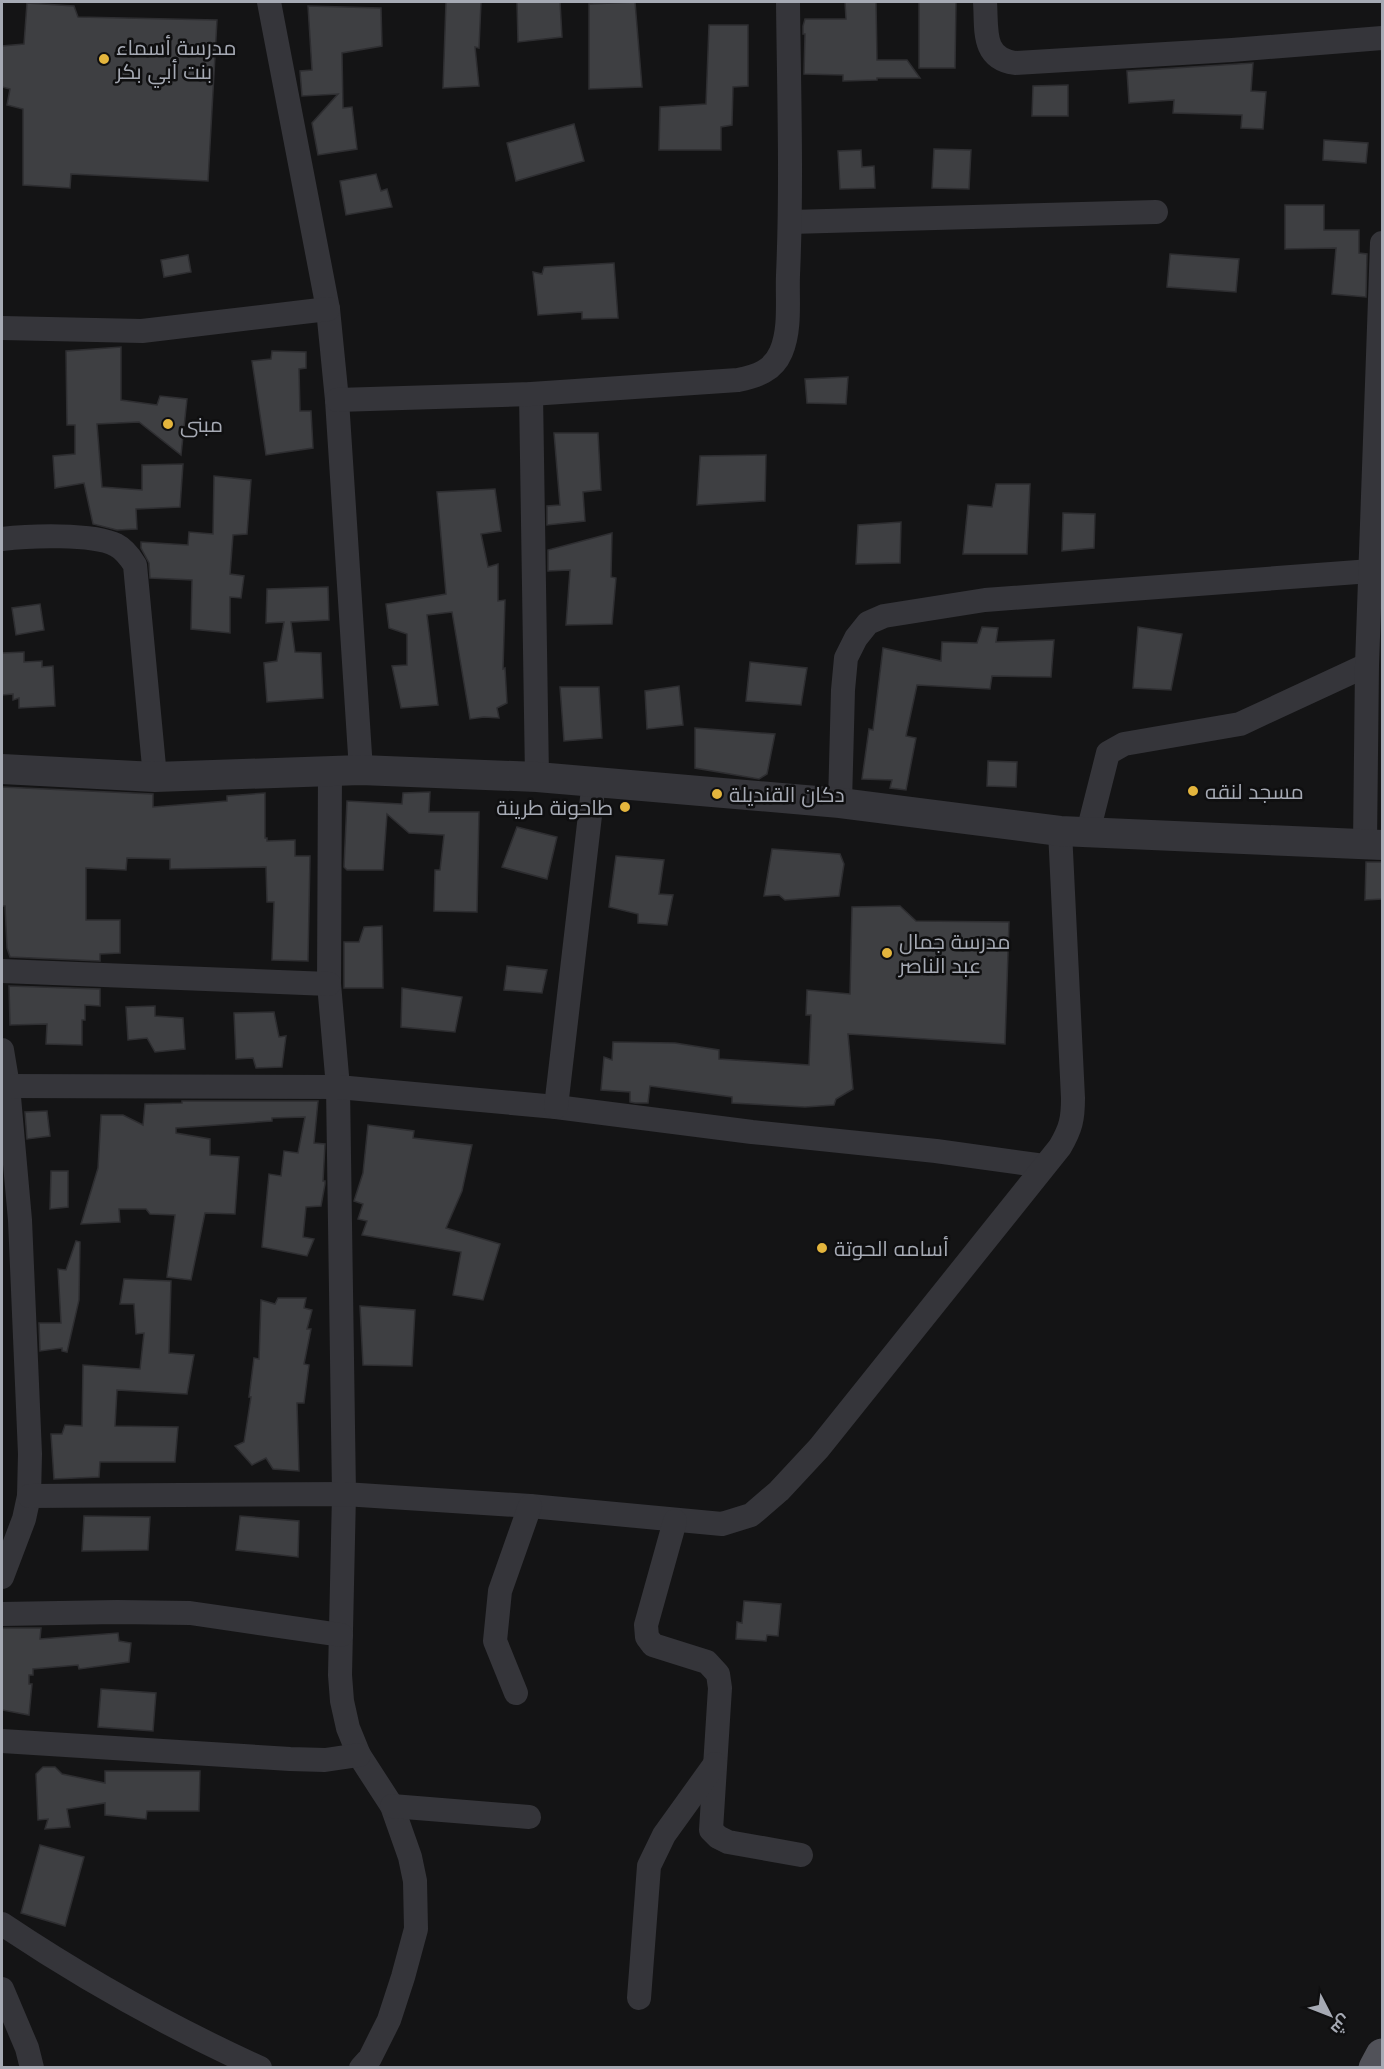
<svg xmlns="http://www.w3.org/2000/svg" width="1384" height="2069" font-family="Helvetica,Cairo,sans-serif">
  <rect width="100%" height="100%" fill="#141415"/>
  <g fill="#3e3f42" stroke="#2e2e31" stroke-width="1.5">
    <path d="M446 2H481L479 48 475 47 479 86 443 88Z"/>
    <path d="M517 2H560L562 37 518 42Z"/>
    <path d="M635 2 642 87 589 89V4Z"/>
    <path d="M845 2H876L877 60H907L920 78H877V80L843 81V75L804 74 805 34H803V26L805 19H846Z"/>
    <path d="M919 2H956L955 68H919Z"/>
    <path d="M27 3 74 6 78 17 217 20 208 181 71 174 70 188 23 185V109L7 105 10 89 2 87V46L24 44Z"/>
    <path d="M308 6 381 8 382 46 342 53 343 108 352 107 357 149 318 155 312 123 338 94 302 96 300 71 312 70Z"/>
    <path d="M709 25H748V86L733 87 732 125 721 127V150H659L660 107 706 104Z"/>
    <path d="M1253 63 1251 91 1266 92 1263 129 1241 128 1242 115 1173 113 1174 100 1129 103 1127 71Z"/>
    <path d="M1068 85V116H1032L1033 86Z"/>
    <path d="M574 124 584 161 516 181 507 143Z"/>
    <path d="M1324 140 1368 143 1366 163 1323 160Z"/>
    <path d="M934 149 971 150 969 189 932 188Z"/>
    <path d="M861 150 862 167 874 166 875 188 840 189 838 151Z"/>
    <path d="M376 174 381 191 387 189 392 207 346 215 340 181Z"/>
    <path d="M1285 205H1324V230H1359V253L1367 254 1366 297 1332 294 1336 248 1285 249Z"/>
    <path d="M1170 254 1239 259 1236 292 1167 287Z"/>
    <path d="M188 255 191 272 164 277 161 260Z"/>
    <path d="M614 263 618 318 582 319V312L538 315 533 272 542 274 544 267Z"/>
    <path d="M121 347V400L157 405 160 396 187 399 181 455 139 422 97 424 102 487 142 490V465L183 464 180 507 136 509 137 529 117 530 93 524 84 483 55 488 53 456 75 454V425H67L66 351Z"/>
    <path d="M272 351 306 352V368L299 369 300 411H311L313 448 266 455 252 361 271 359Z"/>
    <path d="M848 377 846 404 807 403 805 379Z"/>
    <path d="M554 433H598L601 490 583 492 585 521 547 525V506L560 505Z"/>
    <path d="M766 455 765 501 697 505 700 456Z"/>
    <path d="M214 476 251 480 247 534 233 535 230 574 244 576 241 598 230 597V633L191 629 192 580 150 578 149 563 141 548V542L188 545 189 532 213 534Z"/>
    <path d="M996 484H1030L1027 554H963L968 505 992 507Z"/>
    <path d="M495 489 501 531 481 534 488 567 498 564V601L505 600 503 669 505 668 507 703 497 708 499 718 484 717 470 719 452 612 427 615 438 705 401 708 392 666 407 665V634L389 628 386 604 446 594 437 492Z"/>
    <path d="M1063 513 1095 514 1094 548 1062 551Z"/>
    <path d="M901 522 900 563 856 564 858 525Z"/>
    <path d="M612 533 611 577 616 578 612 624 566 625 570 570 548 571V550Z"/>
    <path d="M328 587 329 620 291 622 295 652 321 653 323 698 267 702 264 663 277 661 284 622 266 623 267 589Z"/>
    <path d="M40 604 44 630 16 635 12 608Z"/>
    <path d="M982 627 998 628 996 642 1054 640 1051 677 992 676 990 689 917 685 906 736 916 738 906 790 890 788 892 780 862 779 869 729 873 730 883 648 941 661 942 642 977 643Z"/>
    <path d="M1138 627 1182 634 1171 690 1133 688Z"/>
    <path d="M24 652V662L42 661V667L53 666 55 706 19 708V698L13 700V694L2 695V653Z"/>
    <path d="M750 662 807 668 801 705 746 701Z"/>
    <path d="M679 686 683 725 647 729 645 691Z"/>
    <path d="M560 687H599L602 738 564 741Z"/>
    <path d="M695 728 775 734 767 774 759 779 695 768Z"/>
    <path d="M988 761 1017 762 1016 787 987 786Z"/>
    <path d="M2 787 153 794V807L227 801V796L265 793V838H267V841L295 840V856H310L308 961 272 960 274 902H267L266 867 170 869V859L127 858 126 870 86 868V920H120V953L100 954V961L10 957 7 948 5 906H2Z"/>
    <path d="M430 792 429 812H479L477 912 434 911 435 870H440L444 835 409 833 387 814 383 870H347L344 867 347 801 402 804 403 793Z"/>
    <path d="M517 827 557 837 547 879 502 867Z"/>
    <path d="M772 849 840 854 844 864 839 896 785 900 779 895 764 896Z"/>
    <path d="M616 856 664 860 659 894 673 895 667 925 638 923V914L609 907Z"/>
    <path d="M1366 862H1383V899L1365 900Z"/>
    <path d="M900 906 916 921 1009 922 1005 1044 848 1034 853 1089 836 1099 834 1105 805 1107 732 1103V1097L650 1086 648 1103H635L630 1102V1092L601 1090 604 1057 612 1060 613 1042 675 1043 719 1050V1059L809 1065 811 1015H806L807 990 850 994 852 907Z"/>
    <path d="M382 926 383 988H344V942H359L364 927Z"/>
    <path d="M507 966 547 970 542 993 504 990Z"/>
    <path d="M9 986 100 989V1006L85 1005V1020H82V1045L46 1044 47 1024 10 1025Z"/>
    <path d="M402 988 462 997 455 1032 401 1027Z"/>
    <path d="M155 1006V1016L183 1018 185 1049 155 1052 147 1038 128 1040 126 1007Z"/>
    <path d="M274 1012 279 1037 286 1036 282 1067 256 1068 253 1058 236 1059 234 1013Z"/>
    <path d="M182 1101H318L314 1143 325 1144 323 1181H325V1184L321 1206 306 1207 303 1237 314 1239 307 1256 262 1247 269 1174 281 1176 284 1151 298 1153 305 1117 272 1118V1121L176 1128V1133L210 1139V1155L239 1157 235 1214 205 1213 191 1280 167 1277 175 1215 150 1214 146 1209H119L120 1222 81 1224 98 1168 101 1115H123L143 1125 145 1104 182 1103Z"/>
    <path d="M47 1111 50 1136 27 1139 25 1112Z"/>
    <path d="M368 1125 414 1131 413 1138 472 1145 462 1191 446 1228 500 1244 483 1300 453 1295 461 1252 362 1235 367 1221 358 1219 363 1204 354 1201 363 1173Z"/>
    <path d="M51 1171H68V1207L50 1209Z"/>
    <path d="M76 1241 80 1242 79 1300 67 1352 62 1351V1348L40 1351 39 1323H61L58 1269 66 1270Z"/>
    <path d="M124 1279 171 1281 169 1353 194 1355 187 1394 117 1390 115 1426 178 1427 175 1462H100L99 1477 54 1479 51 1434H62L65 1425 82 1426 83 1365 140 1369 144 1333 136 1334 134 1304H120Z"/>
    <path d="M278 1298H306L304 1308 312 1310 307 1329H311L304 1364 309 1365 304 1403H297L299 1471 273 1469 266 1458 252 1465 235 1446 244 1442 251 1397H249L254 1358 259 1359 261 1300 275 1304Z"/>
    <path d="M360 1306 415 1310 412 1366 363 1365Z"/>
    <path d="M84 1516 150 1517 148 1550 82 1551Z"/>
    <path d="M240 1516 299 1521 298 1557 236 1550Z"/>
    <path d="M744 1601 781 1604 778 1636 767 1635 766 1641 736 1639 737 1622 742 1623Z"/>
    <path d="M2 1628H41L40 1639 118 1633 119 1641 131 1643 129 1662 79 1669 78 1665 33 1669V1675H29V1684H32L29 1715 2 1710Z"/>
    <path d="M101 1689 156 1693 153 1731 98 1727Z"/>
    <path d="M43 1767H55L62 1774 105 1783V1771H200L199 1811H147L146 1819 105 1815V1803L67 1809 70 1827 45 1829 48 1819 38 1820 36 1774Z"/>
    <path d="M40 1845 84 1857 65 1926 21 1913Z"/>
  </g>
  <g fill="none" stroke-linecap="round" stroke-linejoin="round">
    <g stroke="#35353a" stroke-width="24">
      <path d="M269 2 328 309 337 400 361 770"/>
      <path d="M985 2C987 29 981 58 1015 63L1232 50 1382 38"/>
      <path d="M790 222 1156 212"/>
      <path d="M2 328 142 331 328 309"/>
      <path d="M531 394 537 777"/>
      <path d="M337 400 531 394 738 380C757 376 773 371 781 352 791 329 787 299 788 275 792 184 789 93 788 2"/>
      <path d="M2 539C27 536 93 533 116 545 124 549 130 557 135 565L155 777"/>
      <path d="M330 771 329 984 338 1087 344 1494 340 1675 342 1701 348 1728 359 1755 392 1806 410 1857 415 1881 416 1929 403 1977 389 2020 370 2058 361 2068"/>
      <path d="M840 803 843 690 846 658 856 638 868 623 884 616 985 600 1371 571"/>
      <path d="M1088 832 1108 753 1124 744 1240 724 1367 665"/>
      <path d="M1365 845 1367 665 1382 243"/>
      <path d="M2 971 329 984"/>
      <path d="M2 1050 8 1086 20 1220 30 1454 29 1496 24 1519 2 1577"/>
      <path d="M2 1086 338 1087 556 1107 752 1132 936 1151 1044 1166"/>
      <path d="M556 1107 594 781"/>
      <path d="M29 1496 344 1494 530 1506 722 1524 751 1515 779 1491 819 1448 1060 1147C1071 1128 1073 1119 1073 1098L1060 831"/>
      <path d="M675 1521 646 1625 647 1637 653 1645 707 1662 718 1674 720 1688 711 1830 718 1837 728 1842 801 1855"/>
      <path d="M2 1614 117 1612 190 1613 341 1635"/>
      <path d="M516 1693 495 1641 500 1591 530 1506"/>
      <path d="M2 1741 290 1759 325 1760 359 1755"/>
      <path d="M392 1806 529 1817"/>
      <path d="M2 1924C84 1979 170 2027 260 2068"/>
      <path d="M2 1989 27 2048 32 2068"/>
      <path d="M639 1998 649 1866 664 1835 715 1764"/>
    </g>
    <path stroke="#35353a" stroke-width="30" d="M2 769 155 777 361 770 537 777 840 803 1060 831 1382 845"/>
    <path stroke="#515259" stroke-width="33" d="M1375 2068 1382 2055"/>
  </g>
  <g fill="#e4b53d" stroke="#0f0f10" stroke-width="2">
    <circle cx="104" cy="59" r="6"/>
    <circle cx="168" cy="424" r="6"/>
    <circle cx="1193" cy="791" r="6"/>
    <circle cx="717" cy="794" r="6"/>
    <circle cx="625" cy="807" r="6"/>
    <circle cx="887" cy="953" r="6"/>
    <circle cx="822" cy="1248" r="6"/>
  </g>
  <g text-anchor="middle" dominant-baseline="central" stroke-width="5" stroke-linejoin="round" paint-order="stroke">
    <g font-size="21" fill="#a6aab4" stroke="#0f0f10" text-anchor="start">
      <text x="116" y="47">مدرسة أسماء<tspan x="116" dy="24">بنت أبي بكر</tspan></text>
      <text x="180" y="424">مبنى</text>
      <text x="1205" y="791">مسجد لنقه</text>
      <text x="729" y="794">دكان القنديلة</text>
      <text x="613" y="807" text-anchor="end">طاحونة طرينة</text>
      <text x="899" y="941">مدرسة جمال<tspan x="899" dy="24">عبد الناصر</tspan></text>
      <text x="834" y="1248">أسامه الحوتة</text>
    </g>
  </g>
  <rect width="1384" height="2069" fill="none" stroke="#a6aab4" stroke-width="6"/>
  <g transform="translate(1330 2015) rotate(132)" stroke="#0f0f10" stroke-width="4.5" paint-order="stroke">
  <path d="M0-4.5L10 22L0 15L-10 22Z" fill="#a6aab4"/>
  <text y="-9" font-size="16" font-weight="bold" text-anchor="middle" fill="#a6aab4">ش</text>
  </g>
</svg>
